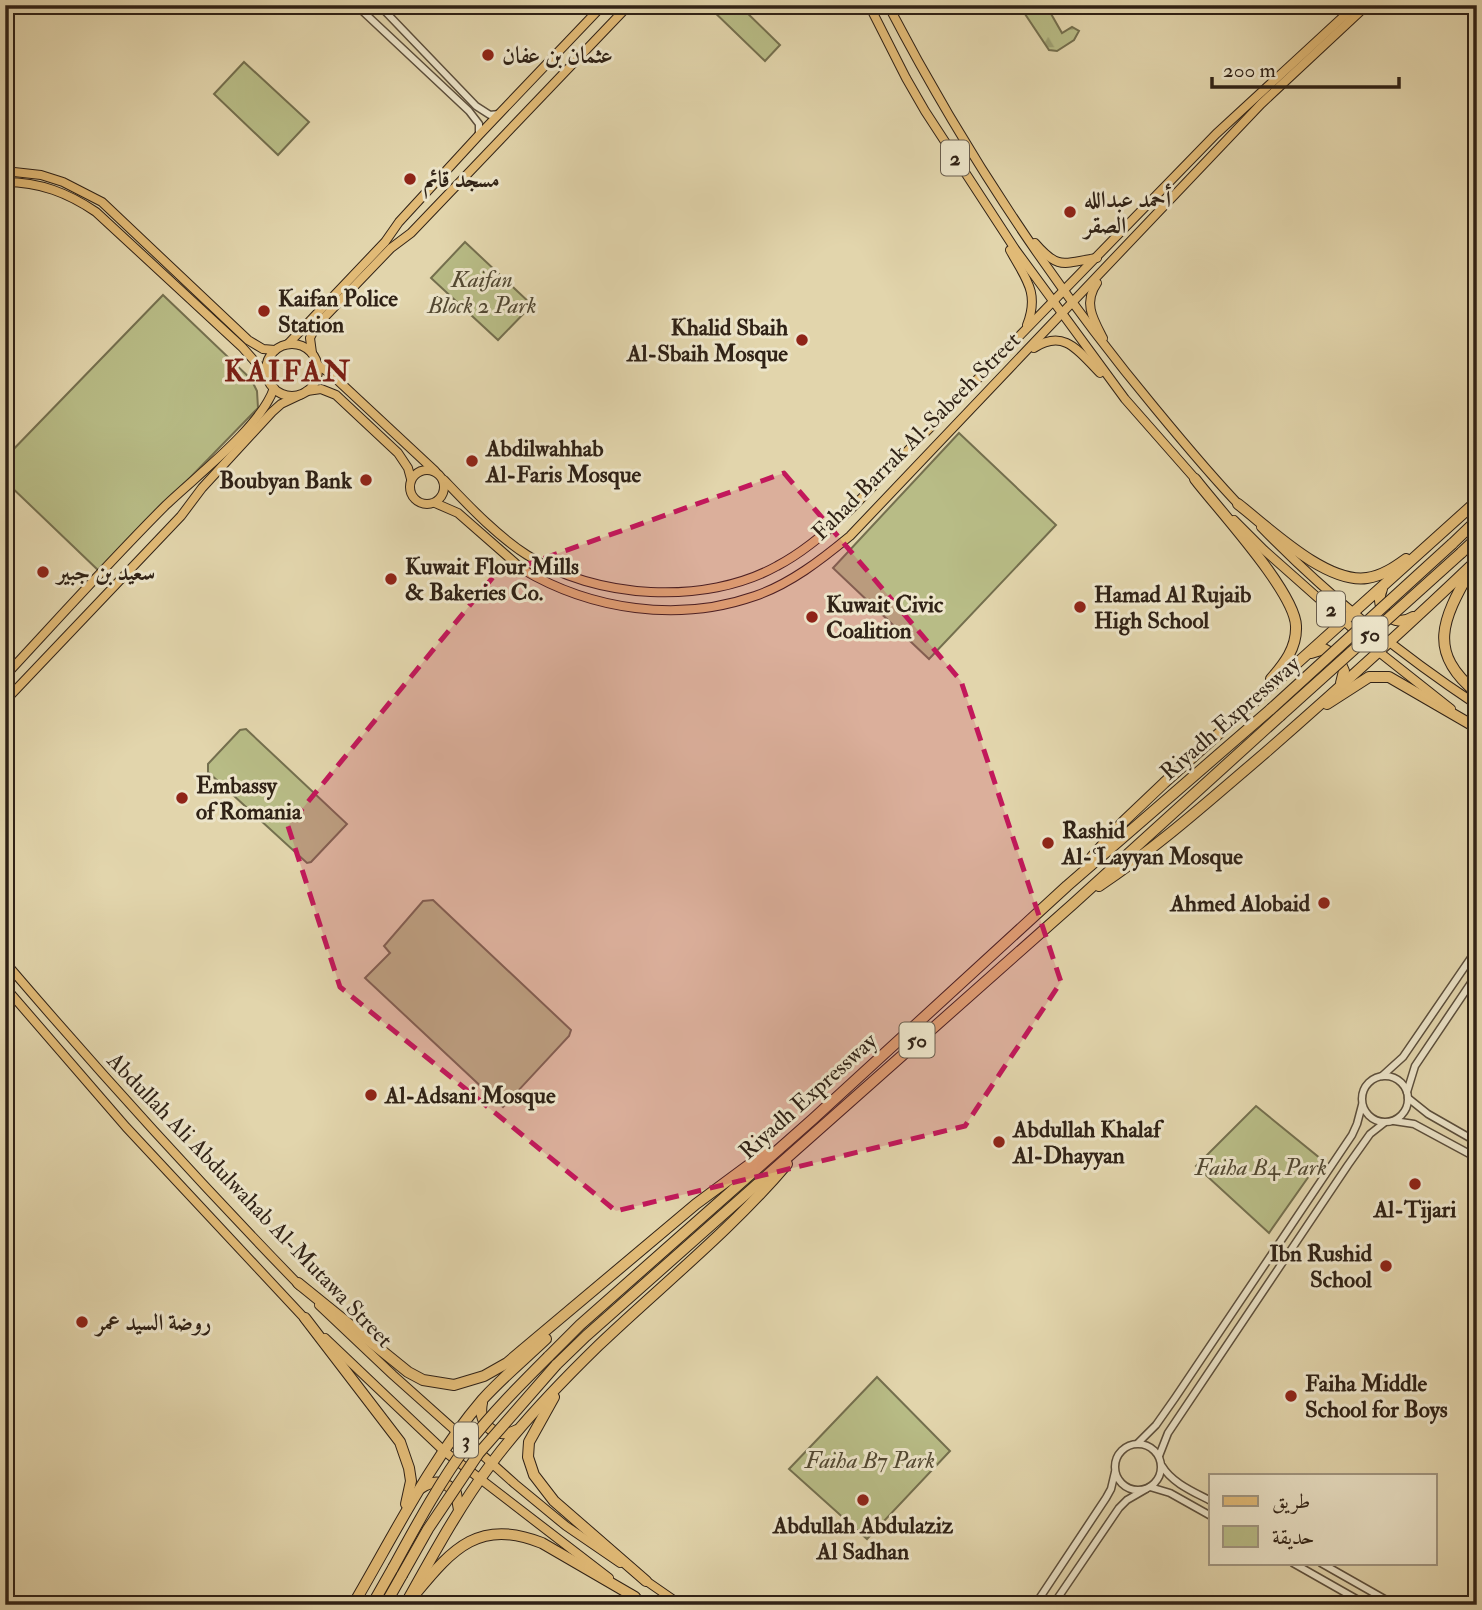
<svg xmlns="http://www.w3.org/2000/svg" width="1482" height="1610" font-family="'IM FELL Double Pica',Amiri,serif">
  <defs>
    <pattern id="forest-firs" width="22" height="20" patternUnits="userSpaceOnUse" patternTransform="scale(1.75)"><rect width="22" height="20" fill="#b8bc86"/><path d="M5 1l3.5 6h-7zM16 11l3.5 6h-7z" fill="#9ea173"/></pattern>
  </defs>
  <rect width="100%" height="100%" fill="#e2d5ac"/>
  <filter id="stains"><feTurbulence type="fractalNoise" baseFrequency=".00286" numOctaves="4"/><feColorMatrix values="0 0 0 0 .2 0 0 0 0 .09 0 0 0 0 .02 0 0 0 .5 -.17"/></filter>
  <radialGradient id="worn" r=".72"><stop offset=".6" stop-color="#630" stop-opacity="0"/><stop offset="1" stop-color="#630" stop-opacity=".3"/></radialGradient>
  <path fill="url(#forest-firs)" stroke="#746f4e" stroke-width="2" d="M1019 5H1046L1062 33 1072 27 1079 31 1074 40 1057 51 1049 50Z"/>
  <g fill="#b8bc86" stroke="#746f4e" stroke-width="2">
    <path d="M707 5H739L780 45 765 61Z"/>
    <path d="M244 62 309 122 278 155 214 94Z"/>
    <path d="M465 242 532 305 498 340 431 278Z"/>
    <path d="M163 295 251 379 257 391 258 408 99 571 5 481V458Z"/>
    <path d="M959 433 1056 525 929 659 833 568Z"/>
    <path d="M246 729 347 824 311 862 307 863 208 772V764L240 730Z"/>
    <path d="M433 900 571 1030 569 1036 503 1107 365 978 390 953 384 946 423 901Z"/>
    <path d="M1256 1106 1321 1159 1269 1233 1196 1166Z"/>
    <path d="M877 1377 950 1451 867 1539 789 1469Z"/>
  </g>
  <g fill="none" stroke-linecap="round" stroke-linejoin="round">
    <defs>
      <g id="minor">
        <path d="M356 5 469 111 479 124V135"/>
        <path d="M379 5 476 106 490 115 499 114"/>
        <path d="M1382 1076 1403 1057 1477 949"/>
        <circle cx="1385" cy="1099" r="23"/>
        <path d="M1407 1092 1415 1066 1477 974"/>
        <path d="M1408 1098 1428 1114 1477 1142"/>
        <path d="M1394 1121 1414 1124 1477 1158"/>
        <path d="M1138 1443 1156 1425 1175 1398 1352 1135 1357 1124 1362 1105"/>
        <circle cx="1138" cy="1467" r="23"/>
        <path d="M1159 1456 1168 1433 1348 1165 1370 1134 1384 1123"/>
        <path d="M1162 1466C1172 1483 1194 1492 1211 1501"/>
        <path d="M1150 1487 1170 1493 1211 1516"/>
        <path d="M1293 1563 1367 1605"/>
        <path d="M1321 1563 1395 1605"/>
        <path d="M1035 1605 1106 1498 1111 1489 1115 1472"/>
        <path d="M1053 1605 1119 1508 1127 1500 1146 1489"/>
      </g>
      <g id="major">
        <path d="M869 5 906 78 925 111 1015 249 1125 399 1198 482"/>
        <path d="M888 5C963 149 1051 283 1155 408 1183 442 1211 476 1242 508"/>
        <path d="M5 171 41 175 63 182 102 202 248 340 263 349 275 350"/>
        <path d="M5 182C40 182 68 193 96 212L242 347 266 374"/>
        <path d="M1035 243C1060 272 1065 262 1097 258"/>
        <path d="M1010 250C1025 278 1040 292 1027 325"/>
        <path d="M1097 283C1083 303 1093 319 1103 338"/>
        <path d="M288 344 385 242 399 222 479 135 603 5"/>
        <circle cx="292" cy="370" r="26"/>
        <path d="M1034 348C1065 328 1079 352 1100 373"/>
        <path d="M312 353 310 338 316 326 391 248 411 233 629 5"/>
        <path d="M318 365 332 375 435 471"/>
        <path d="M307 391 321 389 336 395 398 453 408 468 411 479"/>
        <circle cx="427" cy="487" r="17"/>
        <path d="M444 480C469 506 496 535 527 555 595 599 705 606 777 566 804 552 827 532 849 511L1216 134 1356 5"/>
        <path d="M435 503 458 513 522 569C591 610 678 623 755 596 790 584 821 560 850 536L1261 104 1367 5"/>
        <path d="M1234 520 1264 550 1379 652 1451 709"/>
        <path d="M1261 527C1326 594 1400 654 1477 705"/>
        <path d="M5 676C58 619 111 560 166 505 196 476 261 427 274 388"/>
        <path d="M5 701 181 516 202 488 272 412 281 404 300 395"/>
        <path d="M5 962C100 1073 198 1181 300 1286"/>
        <path d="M5 987 126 1127 308 1322"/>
        <path d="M319 1305 393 1375 515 1484 566 1526 620 1563"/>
        <path d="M325 1338 444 1451 609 1578"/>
        <path d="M642 1578 681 1605"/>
        <path d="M631 1594 647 1605"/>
      </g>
      <g id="highway">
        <path d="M1195 479C1218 509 1295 592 1296 626 1297 648 1284 664 1271 679"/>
        <path d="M1238 504C1269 528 1326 584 1367 578 1382 576 1395 567 1406 559"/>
        <path d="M1452 544 1477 520"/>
        <path d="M1461 553 1477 538"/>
        <path d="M1470 571C1443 619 1426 652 1477 693"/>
        <path d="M1382 589C1373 609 1394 629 1413 617"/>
        <path d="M1311 653 1324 649 1338 657 1344 671 1341 683"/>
        <path d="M1327 704 1369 677H1389L1477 728"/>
        <path d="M1092 857 1124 821 1164 783 1477 501"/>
        <path d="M1099 886C1158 847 1211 799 1265 753 1337 690 1408 626 1477 560"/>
        <path d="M298 1283 408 1372 423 1380 454 1385 484 1376 507 1363 696 1204 765 1153"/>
        <path d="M305 1318 400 1442 409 1468 411 1481 406 1504"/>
        <path d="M548 1357 580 1325 813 1119 1067 886 1271 709"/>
        <path d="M556 1365 586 1336 1073 904 1280 716"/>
        <path d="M554 1397 529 1442 528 1457 534 1475 554 1501 646 1581"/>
        <path d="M482 1403C477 1426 498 1440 517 1430"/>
        <path d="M421 1488C434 1479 446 1481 456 1493L459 1510"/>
        <path d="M416 1593C453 1548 480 1518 542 1543L635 1597"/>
        <path d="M353 1605C394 1535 430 1461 483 1399 502 1378 525 1359 546 1339"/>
        <path d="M372 1605 393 1568"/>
        <path d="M385 1605 402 1575"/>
        <path d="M405 1605C432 1557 458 1508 491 1464 523 1421 561 1382 599 1345 662 1285 731 1230 787 1164"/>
      </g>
    </defs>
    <use href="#minor" stroke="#5c4f3c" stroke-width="9"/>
    <use href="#major" stroke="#302216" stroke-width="10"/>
    <use href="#highway" stroke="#302216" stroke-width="12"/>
    <use href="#minor" stroke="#ece4c9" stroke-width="6"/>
    <use href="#major" stroke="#e1ba76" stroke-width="8"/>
    <use href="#highway" stroke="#e1ba76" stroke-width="10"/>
    <defs>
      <g id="highway-bridge">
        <path d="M1271 709 1452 544"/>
        <path d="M1280 716 1461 553"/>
        <path d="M393 1568C416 1526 439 1483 468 1444 492 1413 520 1385 548 1357"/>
        <path d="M402 1575 428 1529 479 1453 556 1365"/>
      </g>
    </defs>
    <use href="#highway-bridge" stroke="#302216" stroke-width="12" stroke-linecap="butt"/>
    <use href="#highway-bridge" stroke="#e1ba76" stroke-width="10"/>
  </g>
  <path fill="#c2185b" fill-opacity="0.2" stroke="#c2185b" stroke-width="5" stroke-dasharray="14 9" stroke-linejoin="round" d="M784 473 961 681 1061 982 965 1126 616 1211 340 987 288 826 494 576Z"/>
  <g fill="#8f2418" stroke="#ece4c9" stroke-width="2.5">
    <circle cx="488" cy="55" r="7"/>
    <circle cx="410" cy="179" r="7"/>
    <circle cx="1070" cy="212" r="7"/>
    <circle cx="264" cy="311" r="7"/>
    <circle cx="802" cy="340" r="7"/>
    <circle cx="472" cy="461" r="7"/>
    <circle cx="366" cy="480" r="7"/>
    <circle cx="43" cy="572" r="7"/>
    <circle cx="391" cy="579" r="7"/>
    <circle cx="1080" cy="607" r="7"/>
    <circle cx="812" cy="617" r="7"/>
    <circle cx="182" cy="798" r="7"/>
    <circle cx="1048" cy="843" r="7"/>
    <circle cx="1324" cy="903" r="7"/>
    <circle cx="371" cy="1095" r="7"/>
    <circle cx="999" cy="1142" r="7"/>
    <circle cx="1415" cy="1184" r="7"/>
    <circle cx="1386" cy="1266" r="7"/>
    <circle cx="82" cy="1322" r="7"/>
    <circle cx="1291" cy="1396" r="7"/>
    <circle cx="863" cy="1500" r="7"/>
  </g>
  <g text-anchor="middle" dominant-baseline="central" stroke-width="6" stroke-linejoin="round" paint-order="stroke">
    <g fill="#ece4c9" stroke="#685c4c" stroke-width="2">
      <rect x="941" y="140.5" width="28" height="35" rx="5"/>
      <rect x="1317" y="591.5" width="28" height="35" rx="5"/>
      <rect x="1352.5" y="616.5" width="35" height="35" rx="5"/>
      <rect x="899.5" y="1022.5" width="35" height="35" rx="5"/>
      <rect x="454" y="1422.5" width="24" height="35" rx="5"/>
    </g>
    <g font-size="21" font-weight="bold" fill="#302216">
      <text x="955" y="158">2</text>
      <text x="1331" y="609">2</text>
      <text x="1370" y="634">50</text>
      <text x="917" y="1040">50</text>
      <text x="466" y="1440">3</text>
    </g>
    <g font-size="23" font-weight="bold" fill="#302216" stroke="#ece4c9" text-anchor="start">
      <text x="502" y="55">عثمان بن عفان</text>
      <text x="424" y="179">مسجد قائم</text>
      <text x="1084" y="199">أحمد عبدالله<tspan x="1084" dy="26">الصقر</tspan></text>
      <text x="278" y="298">Kaifan Police<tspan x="278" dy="26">Station</tspan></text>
      <text x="788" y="327" text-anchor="end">Khalid Sbaih<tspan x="788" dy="26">Al-Sbaih Mosque</tspan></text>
      <text x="486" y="448">Abdilwahhab<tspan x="486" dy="26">Al-Faris Mosque</tspan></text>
      <text x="352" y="480" text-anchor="end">Boubyan Bank</text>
      <text x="405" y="566">Kuwait Flour Mills<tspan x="405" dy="26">&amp; Bakeries Co.</tspan></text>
      <text x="57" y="572">سعيد بن جبير</text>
      <text x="1094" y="594">Hamad Al Rujaib<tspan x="1094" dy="26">High School</tspan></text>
      <text x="826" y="604">Kuwait Civic<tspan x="826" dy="26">Coalition</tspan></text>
      <text x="196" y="785">Embassy<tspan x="196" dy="26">of Romania</tspan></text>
      <text x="1062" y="830">Rashid<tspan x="1062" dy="26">Al-ʿLayyan Mosque</tspan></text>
      <text x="1310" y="903" text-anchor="end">Ahmed Alobaid</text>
      <text x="385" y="1095">Al-Adsani Mosque</text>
      <text x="1013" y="1129">Abdullah Khalaf<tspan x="1013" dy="26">Al-Dhayyan</tspan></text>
      <text x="1415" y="1209" text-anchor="middle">Al-Tijari</text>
      <text x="1372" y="1253" text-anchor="end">Ibn Rushid<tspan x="1372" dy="26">School</tspan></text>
      <text x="96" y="1322">روضة السيد عمر</text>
      <text x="1305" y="1383">Faiha Middle<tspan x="1305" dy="26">School for Boys</tspan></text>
      <text x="863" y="1525" text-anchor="middle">Abdullah Abdulaziz<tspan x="863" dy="26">Al Sadhan</tspan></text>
    </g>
    <g font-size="23" font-style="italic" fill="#524832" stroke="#ece4c9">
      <text x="482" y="279">Kaifan<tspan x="482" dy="26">Block 2 Park</tspan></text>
      <text x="1261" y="1167">Faiha B4 Park</text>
      <text x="870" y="1460">Faiha B7 Park</text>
    </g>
    <g font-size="23" fill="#302216" stroke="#ece4c9">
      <text transform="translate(916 436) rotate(-45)">Fahad Barrak Al-Sabeeh Street</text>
      <text transform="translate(1230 718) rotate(-41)">Riyadh Expressway</text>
      <text transform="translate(808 1096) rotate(-42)">Riyadh Expressway</text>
      <text transform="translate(250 1200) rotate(46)">Abdullah Ali Abdulwahab Al-Mutawa Street</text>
    </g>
    <g font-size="30" font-weight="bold" letter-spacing="2" fill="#7a1f14" stroke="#ece4c9">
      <text x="288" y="371">KAIFAN</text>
    </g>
  </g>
  <rect width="1482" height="1610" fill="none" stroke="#e2d5ac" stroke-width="28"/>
  <rect x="7" y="7" width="1468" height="1596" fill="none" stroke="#302216" stroke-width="3.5"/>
  <rect x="14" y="14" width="1454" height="1582" fill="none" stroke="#302216" stroke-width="2"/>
  <rect x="1209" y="1474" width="228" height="91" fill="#ece4c9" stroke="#a19681" stroke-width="2"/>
  <rect x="1223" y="1496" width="35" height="10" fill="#e1ba76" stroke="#a19681" stroke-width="2"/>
  <text x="1272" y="1508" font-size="21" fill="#302216">طريق</text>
  <rect x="1223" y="1526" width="35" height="21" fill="#b8bc86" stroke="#a19681" stroke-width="2"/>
  <text x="1272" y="1544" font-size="21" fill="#302216">حديقة</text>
  <path d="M1212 77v10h187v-10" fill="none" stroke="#302216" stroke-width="3.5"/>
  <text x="1223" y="77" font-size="21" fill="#302216" stroke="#ece4c9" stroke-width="5" paint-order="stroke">200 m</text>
  <rect width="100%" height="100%" filter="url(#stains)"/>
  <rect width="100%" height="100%" fill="url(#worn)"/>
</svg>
